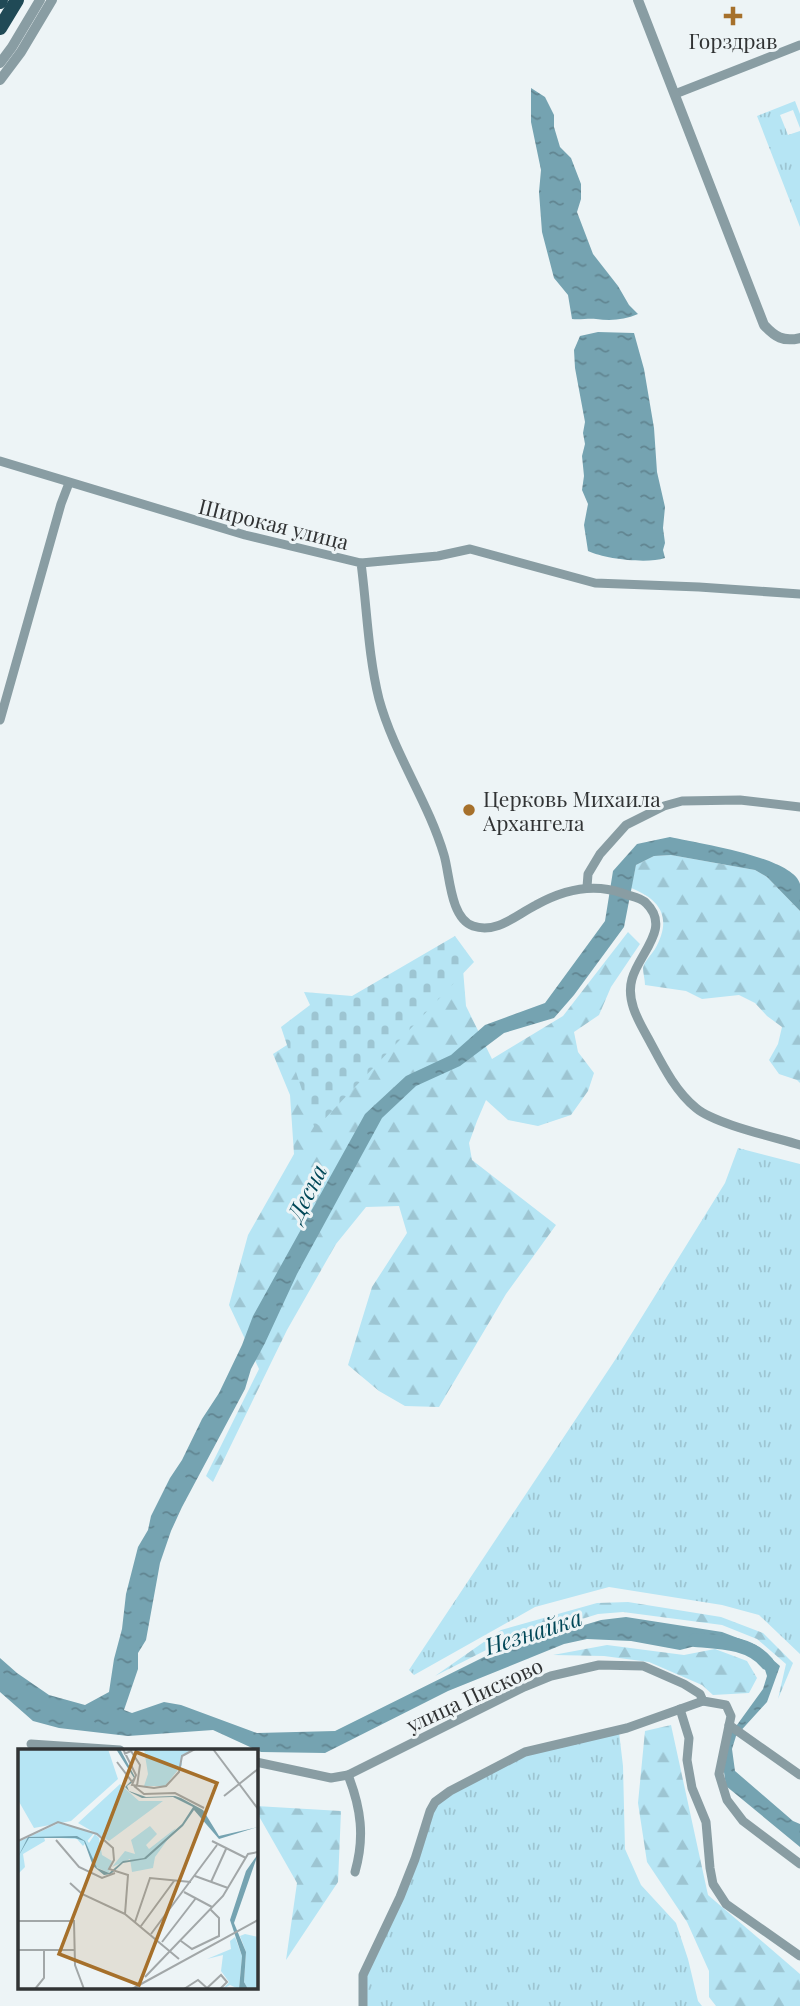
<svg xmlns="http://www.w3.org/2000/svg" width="800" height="2006" font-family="'Playfair Display',serif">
  <defs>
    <pattern id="grass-tufts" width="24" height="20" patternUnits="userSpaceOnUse" patternTransform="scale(1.75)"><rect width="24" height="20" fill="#b6e5f4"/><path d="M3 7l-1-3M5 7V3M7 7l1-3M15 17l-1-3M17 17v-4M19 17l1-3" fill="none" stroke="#9dc5d2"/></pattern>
    <pattern id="forest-firs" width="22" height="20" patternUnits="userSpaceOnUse" patternTransform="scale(1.75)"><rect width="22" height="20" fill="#b6e5f4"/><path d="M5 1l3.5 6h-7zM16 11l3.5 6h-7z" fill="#9dc5d2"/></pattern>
    <pattern id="cemetery-stones" width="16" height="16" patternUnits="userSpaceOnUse" patternTransform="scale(1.75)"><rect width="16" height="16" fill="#b6e5f4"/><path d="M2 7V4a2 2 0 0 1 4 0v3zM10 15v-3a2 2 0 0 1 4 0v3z" fill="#9dc5d2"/></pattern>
    <pattern id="water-ripples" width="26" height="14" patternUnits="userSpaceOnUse" patternTransform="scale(1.75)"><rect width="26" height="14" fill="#75a3b1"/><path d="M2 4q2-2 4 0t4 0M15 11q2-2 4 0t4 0" fill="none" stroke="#618591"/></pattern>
  </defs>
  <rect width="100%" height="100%" fill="#edf4f6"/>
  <g fill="url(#grass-tufts)">
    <path d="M795 101 800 114V128L793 110 780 115 788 135 800 131V227L757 116Z"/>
    <path d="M738 1148 800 1164V1654L759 1615 722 1605 609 1587 535 1607 414 1675 409 1670 617 1357 725 1183Z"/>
    <path d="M619 1732 623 1766 625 1849 641 1885 676 1923 688 1959 698 2001 702 2006H364L363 1979 415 1864 436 1805 498 1763Z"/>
  </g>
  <g fill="url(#forest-firs)">
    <path d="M671 855 755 870 767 877 800 911V1083L797 1080 779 1074 769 1060 778 1044 782 1027 767 1016 755 1003 739 995 702 999 686 991 645 985C645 980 643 973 643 968 644 962 651 955 655 949 672 919 662 900 631 888L636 865 654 856Z"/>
    <path d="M628 932 640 944 611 987 599 1015 574 1032 578 1052 594 1073 588 1091 571 1115 538 1126 508 1120 486 1100 477 1121 469 1143 472 1160 556 1225 506 1294 439 1407 405 1406 379 1391 348 1365 372 1287 407 1233 399 1206 366 1207 336 1244 287 1330 213 1482 206 1476 259 1369 229 1305 248 1235 294 1154 290 1095 273 1054 335 1014 462 957 466 1006 492 1059 563 1016Z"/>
    <path d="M628 1602 721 1617 763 1633 793 1663 778 1699 786 1664 757 1639 722 1625 623 1612 598 1614 494 1646 435 1676 501 1630 597 1603Z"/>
    <path d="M607 1645 684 1655 715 1649 747 1661 757 1678 749 1693 713 1695 702 1685 649 1662 604 1656 553 1655Z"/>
    <path d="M671 1725 708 1895 800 1974V2006H716L709 1997V1971L687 1922 647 1862 638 1803 645 1731Z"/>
    <path d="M256 1806 341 1811 338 1882 286 1960 297 1883 256 1811Z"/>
  </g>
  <path fill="url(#cemetery-stones)" d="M455 936 474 962 315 1129 281 1027 310 1005 304 992 352 996Z"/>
  <g fill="url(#water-ripples)">
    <path d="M531 88 545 97 554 115V127L560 147 571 158 581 184V199L577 212 593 254 618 286 629 305 638 314C624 320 611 321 596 319 589 318 580 320 572 319L568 295 554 278 542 232 539 192 541 170 531 122Z"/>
    <path d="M598 332 634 333 644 369 654 428 657 472 665 507 663 528 665 543 663 550 665 558C647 564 605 559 588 551L584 525 588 504 582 490 584 476 582 456 585 444 583 433 585 422 575 368 574 350 580 336Z"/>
    <path d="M670 837C696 843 793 857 800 884 800 892 800 903 800 911L767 877 755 870 671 855 654 856 636 865 624 927 574 995 554 1018 504 1033 460 1066 416 1086 382 1118 297 1274 265 1343 251 1369 245 1389 182 1507 171 1531 160 1563 146 1640 138 1653V1669L124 1710 132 1713 164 1702 181 1705 257 1733 335 1731 494 1652 601 1620 626 1617 722 1632 756 1645 780 1666 767 1702 736 1736 732 1749 735 1771 793 1821 800 1824V1847L726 1786 723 1765 729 1736 763 1689 767 1676 761 1657 735 1643 715 1641 680 1650 631 1641 587 1639 564 1644 448 1691 325 1753 261 1752 213 1730 128 1736 59 1728 33 1721 0 1692V1658L17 1673 49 1695 85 1705 109 1692 114 1659 122 1629 126 1594 138 1547 148 1530 151 1516 170 1478 182 1460 202 1419 219 1393 242 1345 253 1316 365 1114 406 1076 451 1055 485 1025 545 1003 605 921 613 871 637 844Z"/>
  </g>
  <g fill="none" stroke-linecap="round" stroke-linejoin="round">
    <path stroke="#75a3b1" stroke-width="14" d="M695 1640C720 1642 750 1642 767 1663"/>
    <g stroke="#899da3" stroke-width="9">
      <path d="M675 94 800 45"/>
      <path d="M0 461 245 535 361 563C367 608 368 655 379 699 394 754 428 801 444 855 450 875 450 918 473 926 497 934 516 915 536 905 563 890 593 883 622 893 629 896 641 897 646 903 672 928 639 953 632 979 626 1000 638 1020 648 1038 661 1062 674 1090 696 1108 715 1124 774 1137 800 1145"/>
      <path d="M361 563 438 556 470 549 595 583 699 587 800 594"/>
      <path d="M0 720 61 504 69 483"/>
      <path d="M587 887 588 874 600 854 626 825 664 806 682 801 740 800 800 807"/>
      <path d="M680 1709 689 1738 687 1760 692 1788 706 1822 710 1868 713 1884 726 1904 800 1956"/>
      <path d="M729 1725 800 1775"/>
      <path d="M31 1744 120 1750"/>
      <path d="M256 1762 331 1778 348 1775 524 1687 551 1676 599 1665 643 1666 684 1684 700 1694 703 1701"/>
      <path d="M348 1775C361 1808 365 1837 355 1872"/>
      <path d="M363 2006V1975L400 1897 415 1859 430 1811 435 1802 450 1791 525 1752 627 1728 703 1701 726 1705 731 1716 719 1774 727 1800 743 1821 800 1864"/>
    </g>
    <g stroke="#899da3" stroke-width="10">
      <path d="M638 0 764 325C775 337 783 342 800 338"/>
      <path d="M0 63 12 47 40 0"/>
      <path d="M0 80 21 52 52 0"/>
    </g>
    <g stroke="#204a56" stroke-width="14">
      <path d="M0 2 1 0"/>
      <path d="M0 28 17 0"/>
    </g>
  </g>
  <g fill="#a6702b" stroke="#edf4f6" stroke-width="2.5">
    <path d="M729.5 5.5h7v7h7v7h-7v7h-7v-7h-7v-7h7z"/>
    <circle cx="469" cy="810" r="7"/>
  </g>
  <g text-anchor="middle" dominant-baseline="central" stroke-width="6" stroke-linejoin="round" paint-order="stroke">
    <g font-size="21" fill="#313334" stroke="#edf4f6">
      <text x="733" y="40">Горздрав</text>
      <text x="483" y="798" text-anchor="start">Церковь Михаила<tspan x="483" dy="24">Архангела</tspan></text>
    </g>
    <g font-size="21" fill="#313334" stroke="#edf4f6">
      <text transform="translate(274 523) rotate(14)">Широкая улица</text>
      <text transform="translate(474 1694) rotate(-25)">улица Писково</text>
    </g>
    <g font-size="23" font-style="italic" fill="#004757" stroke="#edf4f6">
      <text transform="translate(306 1192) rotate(-63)">Десна</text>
      <text transform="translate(533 1631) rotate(-18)">Незнайка</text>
    </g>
  </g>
  <g transform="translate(18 1749)">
    <rect width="240" height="240" fill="#edf4f6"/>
    <path d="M0 0H90L100 30 53 72 16 79 0 51ZM126 0H177L163 7 164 16 147 37H126L130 25ZM102 35 121 52H145L91 92 60 74ZM41 74 76 84 65 97 59 90 26 88 27 92 5 105 7 118 0 125V93ZM227 185 240 188V240H230L226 233 228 203 222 187ZM217 188 224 207 221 240 212 236 205 240 211 233 203 222 205 206 189 210 213 200 212 192Z" fill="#b6e5f4"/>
    <path d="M132 77 139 85 128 96 131 100 158 79 137 108 135 119 114 123 112 110 94 118 107 102 117 105 113 91ZM60 79 71 94 77 85 81 89 84 106 94 112 91 124 78 118 64 88 51 86H58Z" fill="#b6e5f4"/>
    <path d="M98 0H102L117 28 115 33 109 37 111 42 128 48 157 47 163 49 185 61 201 87 240 78 201 90 176 61 165 77 128 110 105 114 93 125 86 126 75 117 66 92 57 89H11L0 108 10 88 59 87 67 92 79 119 91 124 105 112 126 109 164 75 175 58 155 48 124 49 112 43 107 38 116 29ZM240 105 216 174 228 203 226 233 230 240H221L224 207 212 171 228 122Z" fill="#75a3b1"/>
    <path fill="none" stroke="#a2a7a8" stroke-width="2" d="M105 0 118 26 114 36 136 39 148 37 161 23 164 7 177 0M195 0 240 60M106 5 113 2 122 16 119 37M99 13 115 34M116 37 126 45 157 44 186 59M206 47 240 20M38 91 61 118 84 129 97 124M0 92 40 73 79 85 95 99 96 111 91 120 110 126 107 165 161 210M194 92 228 109M177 127 210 139M193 133 208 100M52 134 64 145 107 165M166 143 194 158M1 172H56L57 216 66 240M117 173 132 129 173 133M123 177 156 132M133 185 199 96M163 192 174 200 201 187V169L192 160M144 193 178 149M0 201H57M127 228 205 147 230 105 240 103M17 240 26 229V201M114 240 240 171M166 240 180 231 189 239M188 240 203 226 209 233 202 240"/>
    <path fill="#a6702b" fill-opacity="0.15" stroke="#a6702b" stroke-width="3.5" d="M118 3 199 34 121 236 41 205Z"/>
    <rect width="240" height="240" fill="none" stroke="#313334" stroke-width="3.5"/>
  </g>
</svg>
